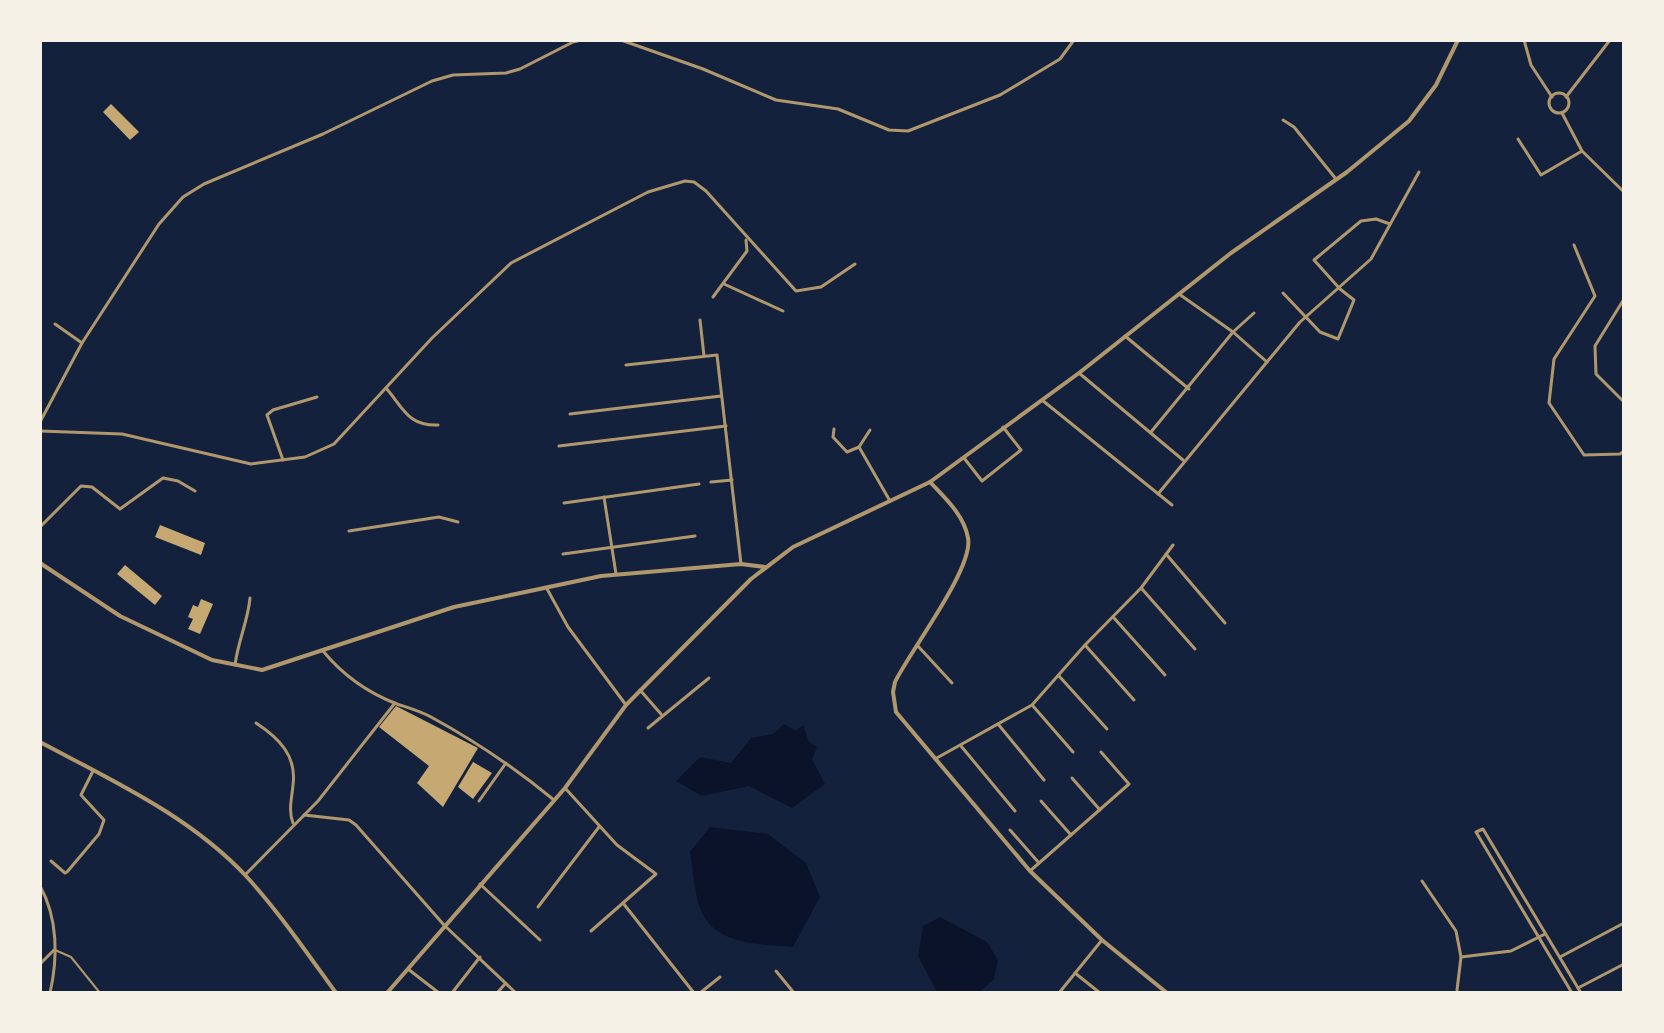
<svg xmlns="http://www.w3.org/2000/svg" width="1664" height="1033" font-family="'PT Serif',serif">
  <rect width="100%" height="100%" fill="#14213d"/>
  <g fill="#0b132b">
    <path d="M784 724 796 731 803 725 809 742 817 747 812 759 825 784 792 808 749 786 702 796 676 781 700 757 731 763 751 738 773 734Z"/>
    <path d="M710 827 768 834 806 863 820 897 793 947C760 944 714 946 700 908 694 891 693 870 690 852Z"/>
    <path d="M940 917 987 942 998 960 994 979 979 993H940L936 990 918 956 923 926Z"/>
  </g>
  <g fill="#c6a872">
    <path d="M111 104 139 132 130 140 103 112Z"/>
    <path d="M160 525 205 543 201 555 155 537Z"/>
    <path d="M125 565 162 596 155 605 117 574Z"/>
    <path d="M201 599 213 604 200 634 188 629 193 619 188 617 193 605 198 607Z"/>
    <path d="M396 706 478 748 443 807 417 783 429 766 379 727Z"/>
    <path d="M473 762 492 773 473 799 458 787Z"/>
  </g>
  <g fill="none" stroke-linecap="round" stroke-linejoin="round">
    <path stroke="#b1986c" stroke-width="2" d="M55 950 71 957 100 993"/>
    <g stroke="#b1986c" stroke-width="3">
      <path d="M621 40 703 69 776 100 838 109 889 130 908 131 1000 95 1060 59 1074 40"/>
      <path d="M1524 40 1531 65 1552 97"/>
      <circle cx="1559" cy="103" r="10"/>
      <path d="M1566 97 1610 40"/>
      <path d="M1562 113 1582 151 1624 192"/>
      <path d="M1283 120 1294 127 1336 179"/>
      <path d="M1518 139 1541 175 1582 151"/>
      <path d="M1574 245 1595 296 1554 359 1549 403 1584 455 1620 454 1624 451"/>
      <path d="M724 284 783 311"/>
      <path d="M1283 293 1320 332 1338 339 1354 300 1340 289 1314 260 1361 221 1376 219 1390 224"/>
      <path d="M1179 294 1233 332 1267 362"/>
      <path d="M713 297 747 251 746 240"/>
      <path d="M1624 299 1595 346 1596 374 1624 402"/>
      <path d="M700 320 704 356"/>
      <path d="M55 324 82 343"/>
      <path d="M1125 336 1189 389"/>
      <path d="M626 365 717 355 741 564"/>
      <path d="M1079 373 1183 460"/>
      <path d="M386 388C404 409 408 426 438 425"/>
      <path d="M1042 400 1172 505"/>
      <path d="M570 414 721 396"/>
      <path d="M40 422 82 343 159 224 183 197 204 184 323 134 432 81 453 75 506 73 520 69 573 42 581 40"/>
      <path d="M834 429 833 437 847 452 859 447 890 501"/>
      <path d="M40 431 122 434 251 464 305 457 334 444 432 338 511 263 648 192 685 181 694 182 706 191 796 291 821 287 855 264"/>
      <path d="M1151 432 1233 332 1254 313"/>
      <path d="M559 446 726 426"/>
      <path d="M859 447 870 430"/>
      <path d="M964 458 982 481 1021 450 1003 427"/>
      <path d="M283 460 267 415 273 410 317 397"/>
      <path d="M711 482 732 480"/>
      <path d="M1158 494 1300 322 1371 259 1419 172"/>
      <path d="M604 497 616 574"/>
      <path d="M564 503 699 484"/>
      <path d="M40 527 81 486 92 487 120 509 163 478 178 481 195 491"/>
      <path d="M349 531 439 517 458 522"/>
      <path d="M563 554 695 536"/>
      <path d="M1166 554 1225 623"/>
      <path d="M546 587 568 627 626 705"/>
      <path d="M1142 589 1195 649"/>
      <path d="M1114 618 1165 675"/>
      <path d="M917 645 952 683"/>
      <path d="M1085 645 1134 700"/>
      <path d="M323 651C342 674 368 693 397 704 409 708 420 711 431 717 475 741 515 768 554 800"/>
      <path d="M235 665C238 641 248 621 250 598"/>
      <path d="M1059 676 1107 729"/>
      <path d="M640 690 661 714"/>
      <path d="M1033 706 1073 752"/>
      <path d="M256 723C279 738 297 756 293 785 292 798 288 810 293 823"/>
      <path d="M998 724 1044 780"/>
      <path d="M648 728 709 678"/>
      <path d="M961 746 1015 811"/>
      <path d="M935 759 1032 705 1085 645 1141 588 1173 545"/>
      <path d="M1072 778 1100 810"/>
      <path d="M565 788 617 845 656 874 591 931"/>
      <path d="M479 801 506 763"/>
      <path d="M1041 801 1071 835"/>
      <path d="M304 815 349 820 356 825 444 925 516 993"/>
      <path d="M1010 830 1039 863"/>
      <path d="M51 861 65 873 67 872 99 834 104 820 81 795 93 771"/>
      <path d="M1030 871 1129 784 1101 752"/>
      <path d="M245 875 318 801 395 703"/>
      <path d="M1422 881 1456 931 1461 957 1457 990"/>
      <path d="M480 884 540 940"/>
      <path d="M40 886C58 918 58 958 50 993"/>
      <path d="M623 903 694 993"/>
      <path d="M538 907 599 827"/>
      <path d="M1461 957 1511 951 1545 934"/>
      <path d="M1560 957 1624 923"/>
      <path d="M40 964 54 950"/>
      <path d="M408 969 439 993"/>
      <path d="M776 971 794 993"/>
      <path d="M1075 973 1100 993"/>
      <path d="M1578 988 1624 964"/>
      <path d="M452 993 480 957"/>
      <path d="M497 993 505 984"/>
      <path d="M700 993 720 977"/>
      <path d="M1059 993 1102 940"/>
      <path d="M1572 993 1476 832 1483 829 1581 993"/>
    </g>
    <g stroke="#b1986c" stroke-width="4">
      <path d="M930 482C945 498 964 515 968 538 974 568 910 651 895 682L893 692 896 712 1030 871 1102 940 1167 993"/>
      <path d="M40 563 120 616 212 660 262 670 454 607 601 576 741 564 765 567"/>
      <path d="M40 742C111 780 190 816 246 876 279 912 307 953 336 993"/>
      <path d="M387 993 565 788 626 705 751 579 793 547 930 482 1079 373 1231 253 1347 172 1409 121 1436 85 1458 40"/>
    </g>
  </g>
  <rect width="1664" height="1033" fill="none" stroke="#f6f1e7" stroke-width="84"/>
</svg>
